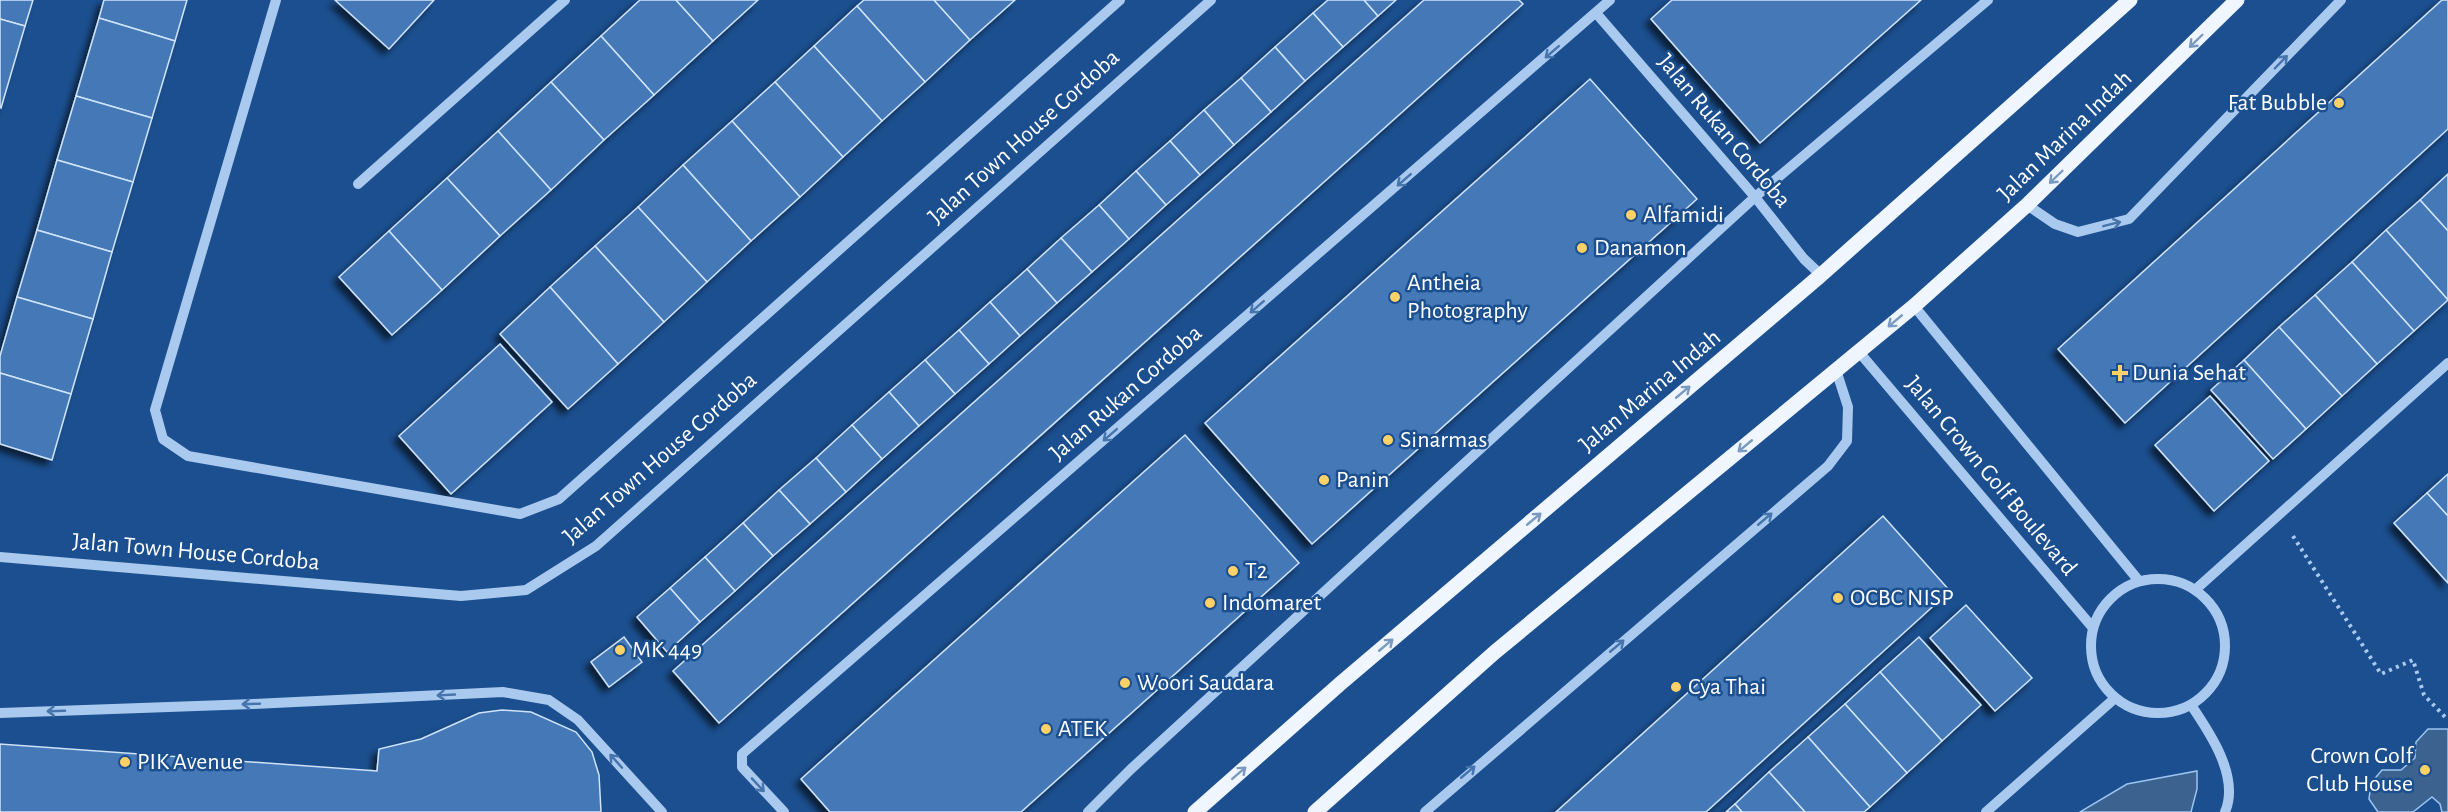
<svg xmlns="http://www.w3.org/2000/svg" width="2448" height="812" font-family="'Alegreya Sans',sans-serif">
  <defs>
    <filter id="shadow"><feDropShadow dx="-5.5" dy="5.5" stdDeviation="3" flood-color="#0009"/></filter>
  </defs>
  <rect width="100%" height="100%" fill="#1b4f8f"/>
  <g fill="#3c6290" stroke="#9cc4f0" stroke-width="1.5">
    <path d="M2428 729H2448V812H2442L2440 804 2432 797 2413 812H2378L2369 799 2371 783 2382 770H2401L2415 758 2416 742Z"/>
    <path d="M2197 771V789L2191 812H2080L2127 784Z"/>
  </g>
  <g fill="#4478b7" stroke="#cfe3fa" stroke-width="1.5" filter="url(#shadow)">
    <path d="M0 0H33L25 26 0 19Z"/>
    <path d="M104 0H187L175 41 99 18Z"/>
    <path d="M335 0H434L389 49Z"/>
    <path d="M640 0H676L713 41 654 95 601 36Z"/>
    <path d="M676 0H758L713 41Z"/>
    <path d="M864 0H934L970 40 925 82 857 6Z"/>
    <path d="M934 0H1015L970 40Z"/>
    <path d="M1328 0H1364L1378 16 1343 47 1313 13Z"/>
    <path d="M1364 0H1396L1378 16Z"/>
    <path d="M1424 0H1519L1523 4 719 723 673 671Z"/>
    <path d="M1672 0H1921L1760 143 1651 19Z"/>
    <path d="M2442 0H2448V129L2125 423 2058 349Z"/>
    <path d="M857 6 925 82 882 121 814 46Z"/>
    <path d="M1313 13 1343 47 1305 81 1275 47Z"/>
    <path d="M99 18 175 41 152 118 76 96Z"/>
    <path d="M0 19 25 26 1 108 0 107Z"/>
    <path d="M601 36 654 95 604 140 551 82Z"/>
    <path d="M814 46 882 121 843 157 775 82Z"/>
    <path d="M1275 47 1305 81 1271 112 1241 78Z"/>
    <path d="M1241 78 1271 112 1234 145 1204 110Z"/>
    <path d="M1590 79 1697 199 1312 544 1205 423Z"/>
    <path d="M551 82 604 140 551 190 498 131Z"/>
    <path d="M775 82 843 157 800 197 732 121Z"/>
    <path d="M76 96 152 118 133 182 57 160Z"/>
    <path d="M1204 110 1234 145 1200 175 1170 141Z"/>
    <path d="M732 121 800 197 751 241 683 165Z"/>
    <path d="M498 131 551 190 500 236 447 178Z"/>
    <path d="M1170 141 1200 175 1166 205 1136 171Z"/>
    <path d="M57 160 133 182 112 252 37 230Z"/>
    <path d="M683 165 751 241 707 282 638 207Z"/>
    <path d="M1136 171 1166 205 1129 239 1099 205Z"/>
    <path d="M2448 174V231L2420 200Z"/>
    <path d="M447 178 500 236 442 290 389 231Z"/>
    <path d="M2420 200 2448 231V300L2386 230Z"/>
    <path d="M1099 205 1129 239 1092 272 1061 238Z"/>
    <path d="M638 207 707 282 664 322 595 246Z"/>
    <path d="M37 230 112 252 93 319 17 297Z"/>
    <path d="M2386 230 2448 300 2414 331 2352 262Z"/>
    <path d="M389 231 442 290 392 335 339 277Z"/>
    <path d="M1061 238 1092 272 1057 303 1027 269Z"/>
    <path d="M595 246 664 322 618 364 550 287Z"/>
    <path d="M2352 262 2414 331 2377 364 2315 295Z"/>
    <path d="M1027 269 1057 303 1020 336 990 302Z"/>
    <path d="M550 287 618 364 568 409 500 334Z"/>
    <path d="M2315 295 2377 364 2342 396 2279 327Z"/>
    <path d="M17 297 93 319 71 394 0 373V356Z"/>
    <path d="M990 302 1020 336 989 364 959 330Z"/>
    <path d="M2279 327 2342 396 2306 429 2244 360Z"/>
    <path d="M959 330 989 364 955 394 925 360Z"/>
    <path d="M500 344 552 402 451 494 399 436Z"/>
    <path d="M925 360 955 394 919 426 889 392Z"/>
    <path d="M2244 360 2306 429 2273 459 2211 390Z"/>
    <path d="M0 373 71 394 52 460 0 444Z"/>
    <path d="M889 392 919 426 882 459 852 425Z"/>
    <path d="M2210 396 2269 461 2214 511 2155 445Z"/>
    <path d="M852 425 882 459 846 492 816 458Z"/>
    <path d="M1185 435 1299 563 1021 812H830L801 779Z"/>
    <path d="M816 458 846 492 810 524 779 490Z"/>
    <path d="M2448 474V516L2427 493Z"/>
    <path d="M779 490 810 524 773 556 743 523Z"/>
    <path d="M2427 493 2448 516V583L2394 523Z"/>
    <path d="M1883 516 1950 591 1706 812H1556Z"/>
    <path d="M743 523 773 556 735 591 705 557Z"/>
    <path d="M705 557 735 591 700 622 670 588Z"/>
    <path d="M670 588 700 622 667 652 637 617Z"/>
    <path d="M1966 605 2032 678 1995 711 1930 638Z"/>
    <path d="M624 637 642 662 609 687 591 662Z"/>
    <path d="M1919 637 1981 705 1942 741 1880 672Z"/>
    <path d="M1880 672 1942 741 1907 773 1845 704Z"/>
    <path d="M1845 704 1907 773 1870 807 1808 737Z"/>
    <path d="M502 710 531 712 576 732 592 752 599 775 601 812H0V744L377 771 379 749 421 739 479 713Z"/>
    <path d="M1808 737 1870 807 1864 812H1805L1769 772Z"/>
    <path d="M1769 772 1805 812H1742L1735 804Z"/>
    <path d="M1735 804 1742 812H1726Z"/>
  </g>
  <g fill="none" stroke-linecap="round" stroke-linejoin="round">
    <path stroke="#a9c9ee" stroke-width="4" stroke-dasharray="3 4.5" stroke-linecap="butt" d="M2293 536 2381 674 2413 660 2424 695 2448 720"/>
    <g stroke="#a9c9ee" stroke-width="10">
      <path d="M276 0 155 410 163 439 188 456 520 514 559 499 1120 0"/>
      <path d="M1596 13 1755 197 1804 259 1821 275"/>
      <path d="M358 184 565 0"/>
      <path d="M2027 205 2055 224 2078 232 2129 219 2341 0"/>
      <path d="M1914 306 2139 581"/>
      <path d="M1859 352 2093 628"/>
      <path d="M0 557 461 596 526 590 596 546 1211 0"/>
      <circle cx="2158" cy="646" r="67"/>
      <path d="M2195 590 2448 363"/>
      <path d="M2191 705C2210 733 2240 777 2225 812"/>
      <path d="M0 713 253 704 503 692 549 700 578 720 662 812"/>
      <path d="M784 812 742 767V754L1610 0"/>
      <path d="M1088 812 1131 769 1755 197 1988 0"/>
      <path d="M1425 812 1828 466 1847 441 1848 407 1836 370"/>
      <path d="M1986 812 2114 699"/>
    </g>
    <g stroke="#f0f6ff" stroke-width="15">
      <path d="M1195 812 1341 683 1821 275 2130 0"/>
      <path d="M1315 812 1495 652 1914 306 2027 205 2237 0"/>
    </g>
  </g>
  <defs><path id="oneway-shaft" d="M-6 0H5M1.5-3L5.5 0L1.5 3" fill="none" stroke-width="1.6" stroke-linecap="round" stroke-linejoin="round" transform="scale(1.5)"/></defs>
  <g stroke="#7b9ac1">
    <use href="#oneway-shaft" transform="translate(2196 41) rotate(136)"/>
    <use href="#oneway-shaft" transform="translate(2056 177) rotate(136)"/>
    <use href="#oneway-shaft" transform="translate(1895 321) rotate(140)"/>
    <use href="#oneway-shaft" transform="translate(1683 392) rotate(-40)"/>
    <use href="#oneway-shaft" transform="translate(1745 446) rotate(140)"/>
    <use href="#oneway-shaft" transform="translate(1534 519) rotate(-40)"/>
    <use href="#oneway-shaft" transform="translate(1386 645) rotate(-40)"/>
    <use href="#oneway-shaft" transform="translate(1239 773) rotate(-41)"/>
  </g>
  <g stroke="#4674ac">
    <use href="#oneway-shaft" transform="translate(1552 52) rotate(139)"/>
    <use href="#oneway-shaft" transform="translate(2281 62) rotate(-46)"/>
    <use href="#oneway-shaft" transform="translate(1404 180) rotate(139)"/>
    <use href="#oneway-shaft" transform="translate(2112 224) rotate(-14)"/>
    <use href="#oneway-shaft" transform="translate(1257 307) rotate(139)"/>
    <use href="#oneway-shaft" transform="translate(1110 435) rotate(139)"/>
    <use href="#oneway-shaft" transform="translate(1765 519) rotate(-40)"/>
    <use href="#oneway-shaft" transform="translate(1617 646) rotate(-40)"/>
    <use href="#oneway-shaft" transform="translate(446 695) rotate(177)"/>
    <use href="#oneway-shaft" transform="translate(251 704) rotate(178)"/>
    <use href="#oneway-shaft" transform="translate(56 711) rotate(178)"/>
    <use href="#oneway-shaft" transform="translate(616 761) rotate(-132)"/>
    <use href="#oneway-shaft" transform="translate(1468 772) rotate(-40)"/>
    <use href="#oneway-shaft" transform="translate(758 785) rotate(47)"/>
  </g>
  <g fill="#ffd166" stroke="#1b4f8f" stroke-width="2">
    <circle cx="2339" cy="103" r="6"/>
    <circle cx="1631" cy="215" r="6"/>
    <circle cx="1582" cy="248" r="6"/>
    <circle cx="1395" cy="297" r="6"/>
    <path d="M2117 364h6v6h6v6h-6v6h-6v-6h-6v-6h6z"/>
    <circle cx="1388" cy="440" r="6"/>
    <circle cx="1324" cy="480" r="6"/>
    <circle cx="1233" cy="571" r="6"/>
    <circle cx="1838" cy="598" r="6"/>
    <circle cx="1210" cy="603" r="6"/>
    <circle cx="620" cy="650" r="6"/>
    <circle cx="1125" cy="683" r="6"/>
    <circle cx="1676" cy="687" r="6"/>
    <circle cx="1046" cy="729" r="6"/>
    <circle cx="125" cy="762" r="6"/>
    <circle cx="2425" cy="770" r="6"/>
  </g>
  <g text-anchor="middle" dominant-baseline="central" stroke-width="5" stroke-linejoin="round" paint-order="stroke">
    <g font-size="24" fill="#fff" stroke="#1b4f8f" text-anchor="start">
      <text x="2327" y="103" text-anchor="end">Fat Bubble</text>
      <text x="1643" y="215">Alfamidi</text>
      <text x="1594" y="248">Danamon</text>
      <text x="1407" y="283">Antheia<tspan x="1407" dy="28">Photography</tspan></text>
      <text x="2132" y="373">Dunia Sehat</text>
      <text x="1400" y="440">Sinarmas</text>
      <text x="1336" y="480">Panin</text>
      <text x="1245" y="571">T2</text>
      <text x="1850" y="598">OCBC NISP</text>
      <text x="1222" y="603">Indomaret</text>
      <text x="632" y="650">MK 449</text>
      <text x="1137" y="683">Woori Saudara</text>
      <text x="1688" y="687">Cya Thai</text>
      <text x="1058" y="729">ATEK</text>
      <text x="2413" y="756" text-anchor="end">Crown Golf<tspan x="2413" dy="28">Club House</tspan></text>
      <text x="137" y="762">PIK Avenue</text>
    </g>
    <g font-size="24" fill="#fff" stroke="#1b4f8f">
      <text transform="translate(1724 131) rotate(50)">Jalan Rukan Cordoba</text>
      <text transform="translate(2065 136) rotate(-44)">Jalan Marina Indah</text>
      <text transform="translate(1024 137) rotate(-42)">Jalan Town House Cordoba</text>
      <text transform="translate(1650 391) rotate(-40)">Jalan Marina Indah</text>
      <text transform="translate(1126 393) rotate(-41)">Jalan Rukan Cordoba</text>
      <text transform="translate(660 458) rotate(-41)">Jalan Town House Cordoba</text>
      <text transform="translate(1991 476) rotate(50)">Jalan Crown Golf Boulevard</text>
      <text transform="translate(196 552) rotate(5)">Jalan Town House Cordoba</text>
    </g>
  </g>
</svg>
